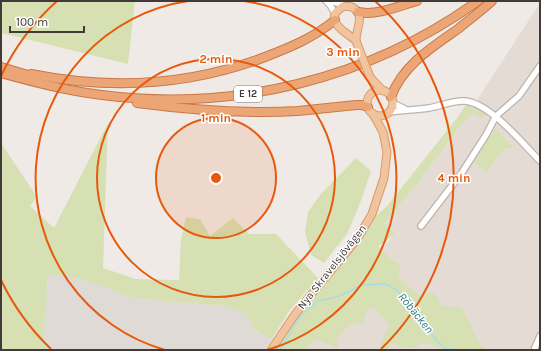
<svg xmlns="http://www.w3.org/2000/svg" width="541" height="351" font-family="Karla,sans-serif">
  <rect width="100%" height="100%" fill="#f0eae6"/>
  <path fill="#e4dbd4" d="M540 3V350H306L394 234 384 224 420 180 463 122 473 113 479 97Z"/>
  <path fill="#e0dad7" d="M65 275 107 288 131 298 225 306 245 313 254 329 271 340 265 350H48L44 336 48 276Z"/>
  <g fill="#d7e0b3">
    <path d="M1 1H135L128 64 1 33Z"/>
    <path d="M466 105 487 112 482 118 473 113 463 122 420 180 384 224 395 234 378 246 390 259 401 264 398 277 408 287 422 296 430 292 437 296 439 302 442 306 461 308C472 320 474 341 486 350H443L424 342C413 351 405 349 391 343L387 350H378L389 325 375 308 368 309 362 324 352 323 338 336V348L318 340 310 344 306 350H275L300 314 342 263 373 219 387 206 457 118Z"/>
    <path d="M108 123 103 268 136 279 179 280 181 239 186 217 200 219 210 236 233 218 249 234H276L318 278 290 310 271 340 254 329 245 313 225 306 131 298 107 288 65 275 48 276 44 336 48 350H1V143L37 197 30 206 54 228Z"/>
    <path d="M495 129 513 147 505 148 486 172 474 162Z"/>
    <path d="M356 158 371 171 359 206 347 234 324 263 311 255 305 232 308 212 320 195Z"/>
  </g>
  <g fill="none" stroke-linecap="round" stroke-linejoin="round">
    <path stroke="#a9dde6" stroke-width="1.5" d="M280 350 301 315 318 301 339 296 362 285 385 284 397 290 421 318 426 328 444 348 456 350"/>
    <defs>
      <g id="minor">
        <path d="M326 1 330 5 335 13"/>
        <path d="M331 1 345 6"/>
        <path d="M393 103 405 109"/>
        <path d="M389 112C403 110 416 110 429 108 441 106 453 100 465 101 490 103 523 144 540 161"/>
        <path d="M421 226 461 174 486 135 496 116 519 96 540 66"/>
        <path d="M534 350 540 336"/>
      </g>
      <g id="major">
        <path d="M343 6 352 7C366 15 356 27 356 41 347 32 332 28 335 13Z"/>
        <path d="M370 77 383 91"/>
        <circle cx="380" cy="103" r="13"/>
        <path d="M271 350 296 313 357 239 372 214 384 178 387 152 383 132 373 114"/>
      </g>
      <g id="highway">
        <path d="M358 12C377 16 399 6 417 1"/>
        <path d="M1 67 35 77"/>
        <path d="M1 73C34 82 67 91 102 95 234 112 370 79 478 1"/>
        <path d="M31 74C111 90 189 86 265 57 291 47 313 38 335 20"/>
        <path d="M391 97C402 66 432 47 458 29 469 20 481 11 492 1"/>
        <path d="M137 103C190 110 244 114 298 111 317 109 337 107 356 105H362L368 107"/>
      </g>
    </defs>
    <use href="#minor" stroke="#beb3ac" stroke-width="8"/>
    <use href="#major" stroke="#d49c70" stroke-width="9"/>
    <use href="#highway" stroke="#c97847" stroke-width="10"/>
    <use href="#minor" stroke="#fff" stroke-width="5.5"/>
    <use href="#major" stroke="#f1c49e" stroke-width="7"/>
    <use href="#highway" stroke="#eca675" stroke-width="8"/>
    <defs>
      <path id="major-bridge" d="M356 41 370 77"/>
    </defs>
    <use href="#major-bridge" stroke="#d49c70" stroke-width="9" stroke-linecap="butt"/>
    <use href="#major-bridge" stroke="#f1c49e" stroke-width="7"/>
  </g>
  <circle cx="216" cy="178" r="60" fill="#e8590c" fill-opacity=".12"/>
  <g fill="none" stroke="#e8590c" stroke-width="2">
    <circle cx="216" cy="178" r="60"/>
    <circle cx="216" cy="178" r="119"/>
    <path d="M165 350A179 179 0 0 1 188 1M244 1A179 179 0 0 1 267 350"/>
    <path d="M51 349A238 238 0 0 1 1 280M1 76A238 238 0 0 1 57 1M375 1A238 238 0 0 1 381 349"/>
  </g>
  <g text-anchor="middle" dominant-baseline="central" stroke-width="3" stroke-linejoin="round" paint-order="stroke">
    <rect fill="#fff" stroke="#7b7572" stroke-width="1" x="234" y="86" width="28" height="16" rx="3"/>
    <g font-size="10" font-weight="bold" fill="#423a36">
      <text x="248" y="94">E 12</text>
    </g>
    <g font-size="11" fill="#423a36" stroke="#fff">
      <text transform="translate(332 267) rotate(-52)">Nya Skravelsjövägen</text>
    </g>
    <g font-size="12" font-style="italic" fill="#367d8b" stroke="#fff">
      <text transform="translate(416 313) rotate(51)">Röbäcken</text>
    </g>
  </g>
  <circle cx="216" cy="178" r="6" fill="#e8590c" stroke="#fff" stroke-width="2"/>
  <g font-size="12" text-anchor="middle" font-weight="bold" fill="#e8590c" stroke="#fff" stroke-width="3" stroke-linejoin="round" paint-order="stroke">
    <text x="343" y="56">3 min</text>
    <text x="216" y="63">2 min</text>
    <text x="216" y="122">1 min</text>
    <text x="454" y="182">4 min</text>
  </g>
  <rect width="541" height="351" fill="none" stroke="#423a36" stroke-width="4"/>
  <path d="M10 26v6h74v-6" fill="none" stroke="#423a36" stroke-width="2"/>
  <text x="16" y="26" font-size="12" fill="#423a36" stroke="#ffffff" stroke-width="3" paint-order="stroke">100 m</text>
</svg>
